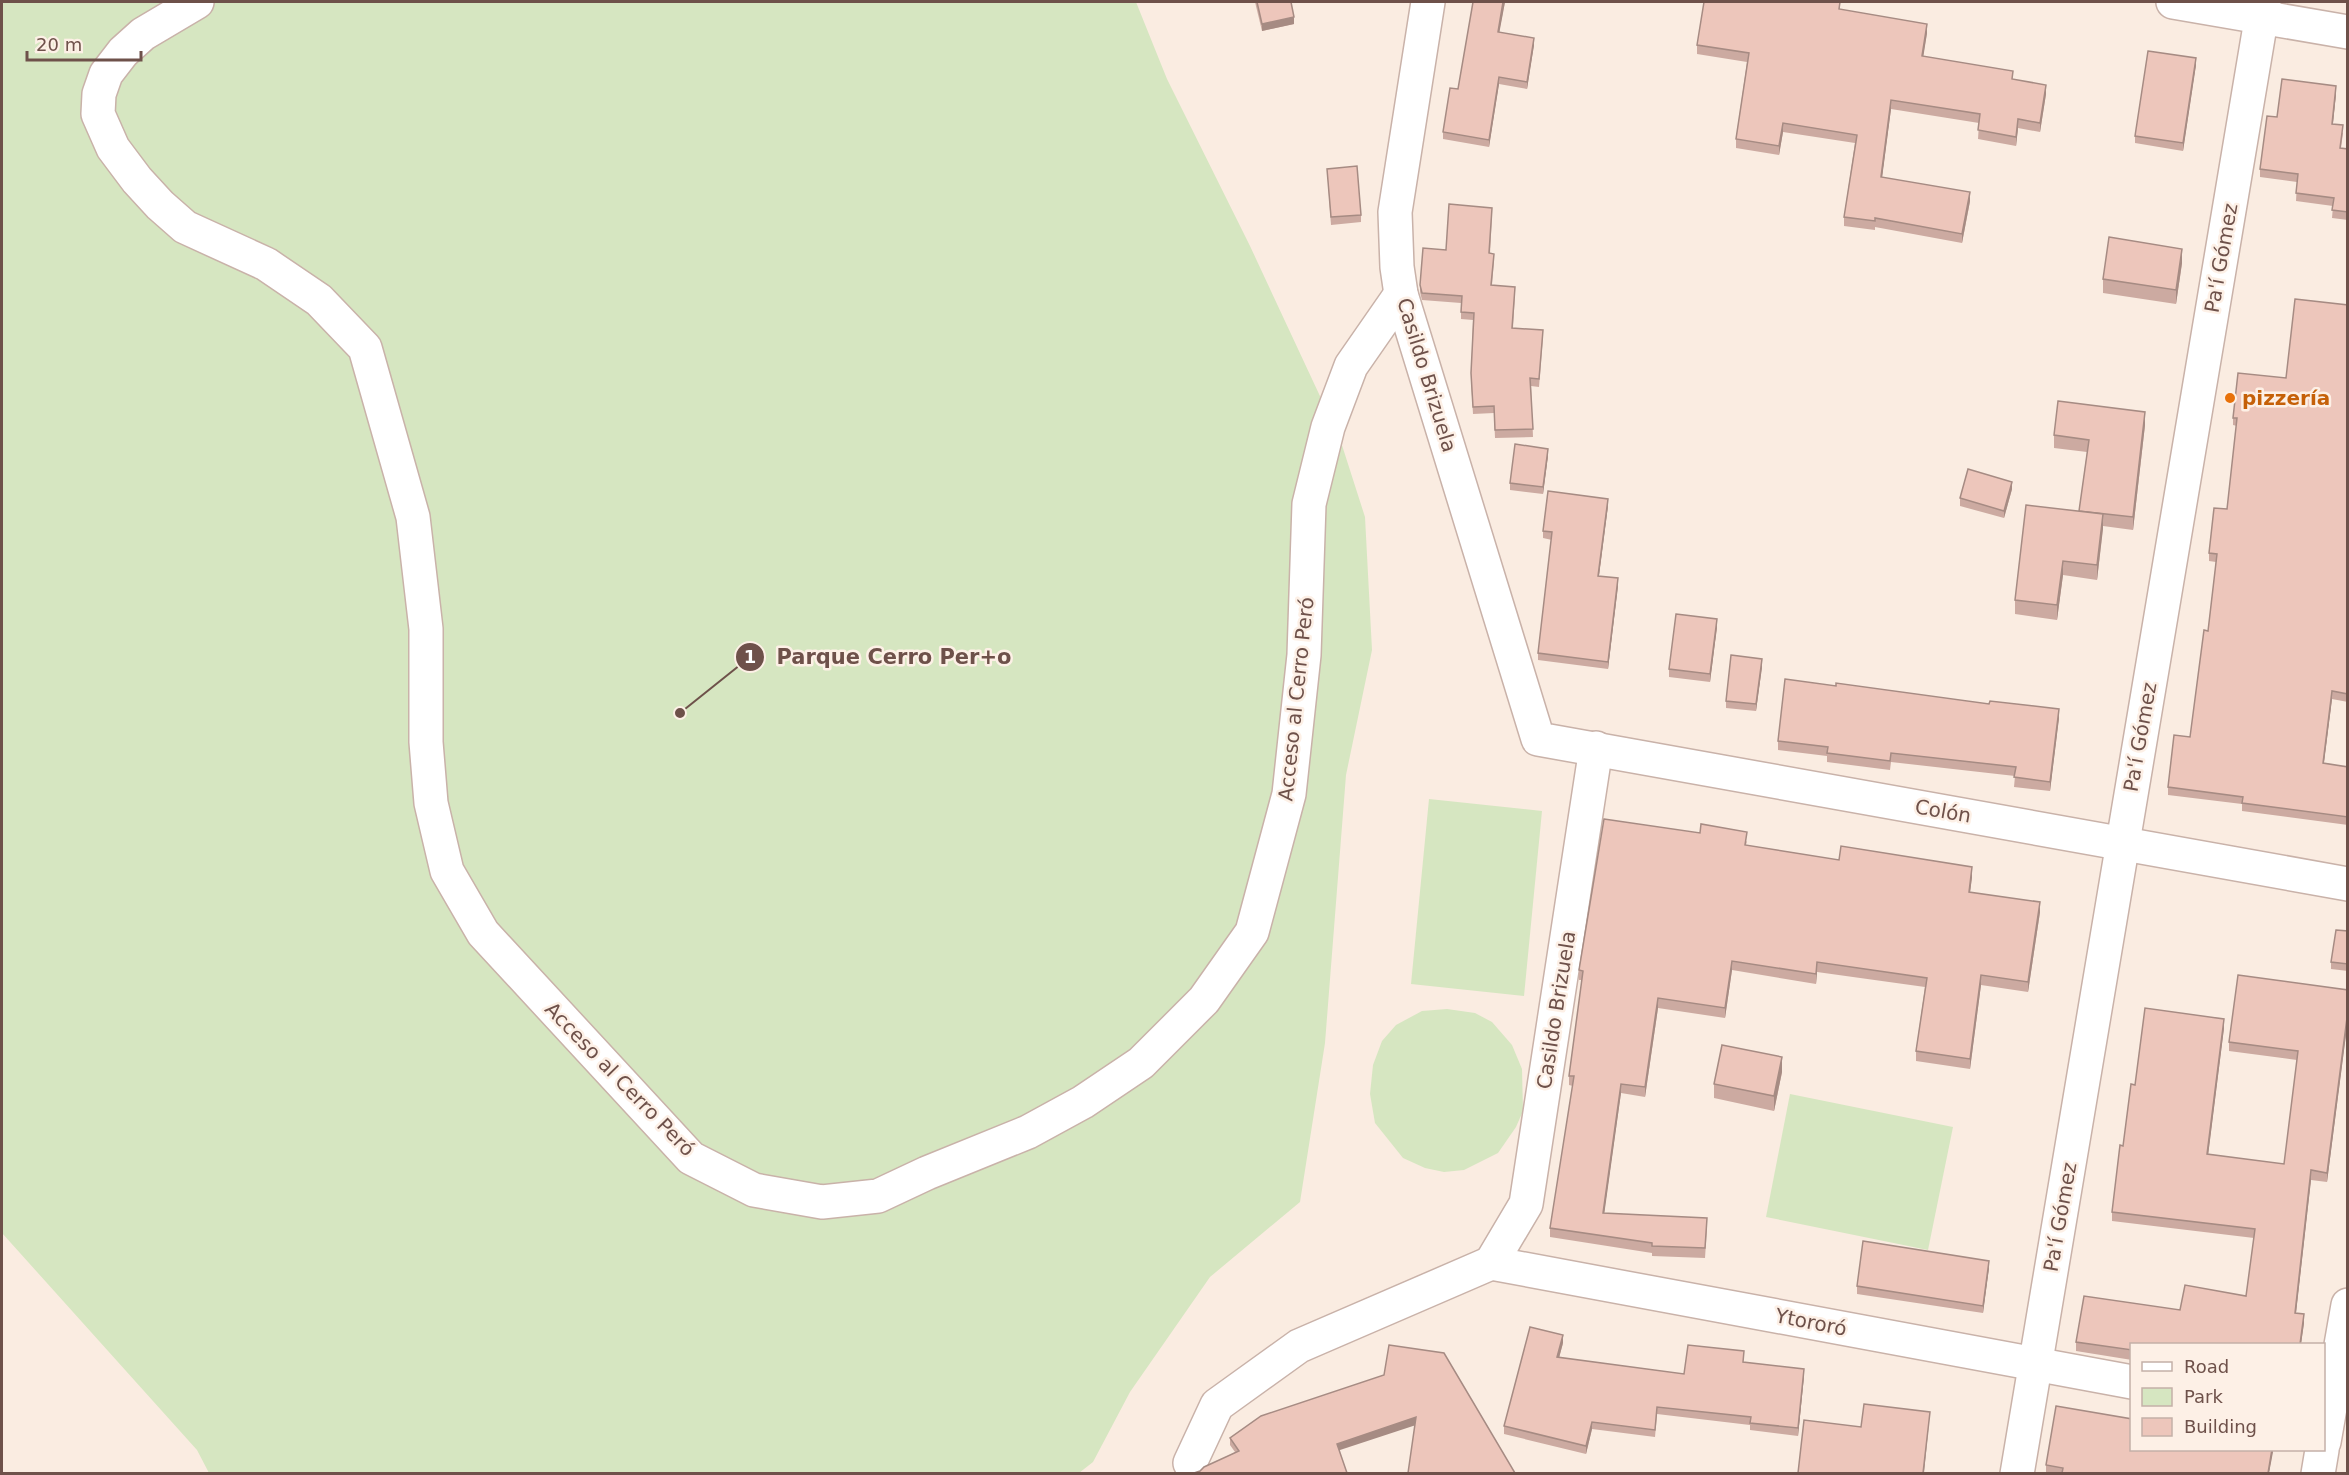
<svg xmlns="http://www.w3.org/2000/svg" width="2349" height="1475" font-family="'DejaVu Sans',sans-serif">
  <rect width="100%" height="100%" fill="#faece1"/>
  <g fill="#d6e6c1">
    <path d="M2 2H1136L1167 79 1250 246 1340 439 1365 517 1372 650 1346 775 1325 1043 1300 1202 1210 1277 1130 1392 1093 1462 1079 1473H209L197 1450 2 1233Z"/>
    <path d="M1429 799 1542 811 1524 996 1411 984Z"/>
    <path d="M1447 1009 1475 1013 1492 1022 1512 1045 1522 1069 1523 1111 1516 1127 1498 1153 1464 1170 1444 1172 1425 1168 1403 1158 1375 1123 1370 1094 1373 1065 1382 1041 1396 1025 1422 1011Z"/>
    <path d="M1790 1094 1953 1127 1928 1250 1766 1217Z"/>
  </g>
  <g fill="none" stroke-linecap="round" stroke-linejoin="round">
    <defs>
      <g id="street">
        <path d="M197 2 143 34 123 52 106 74 99 94 98 114 113 148 137 180 160 205 185 227 266 264 319 300 365 348 413 517 426 629V742L431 803 447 871 483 933 691 1158 754 1190 822 1202 878 1196 927 1173 1028 1132 1083 1102 1141 1063 1204 1000 1252 932 1289 794 1304 655 1309 504 1328 427 1351 366 1401 294"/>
        <path d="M1428 2 1395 212 1397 267 1401 294 1538 739 2348 884"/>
        <path d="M2173 2 2348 32"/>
        <path d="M1491 1263 2132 1382"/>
        <path d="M1491 1263 1526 1204 1596 748"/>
        <path d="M2324 1442 2348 1305"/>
        <path d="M1190 1463 1217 1405 1299 1346 1491 1263"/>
        <path d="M2017 1474 2264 2"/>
        <path d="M2318 1474 2322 1450"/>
      </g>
    </defs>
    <use href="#street" stroke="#c9b2a9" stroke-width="36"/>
    <use href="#street" stroke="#fff" stroke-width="33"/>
  </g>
  <g fill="#ccaaa1">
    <path d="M1255 2H1291L1294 24 1262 31Z"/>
    <path d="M1473 2H1505L1499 32 1534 45 1527 89 1499 84 1489 147 1443 139V132L1458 89Z"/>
    <path d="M1840 2V10L1927 33 1923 56 2013 80 2046 94 2040 132 2018 128 2016 146 1978 139 1979 123 1891 109 1882 177 1970 201 1962 243 1875 227V230L1844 226V217L1855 143 1783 132 1779 155 1736 148V139L1747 62 1697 54V45Z"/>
    <path d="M2196 65 2183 151 2135 143V136Z"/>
    <path d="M2336 94 2333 124 2343 133 2341 148 2348 149V220L2332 218 2333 206 2296 201 2297 182 2260 177V169L2277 117Z"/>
    <path d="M1327 169 1361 215V222L1331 225Z"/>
    <path d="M1492 215 1490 254 1494 261 1492 285 1515 294 1513 328 1543 337 1539 387 1531 386 1533 437 1495 438 1494 413 1473 414 1471 380 1473 320 1461 319V303L1422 300 1420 292V285Z"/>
    <path d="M2182 263 2176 304 2103 293V279Z"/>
    <path d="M2348 305V702L2332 699 2324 763 2348 767V825L2242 811V804L2168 795V787L2190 737 2208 631 2216 562 2209 561V553L2227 509 2237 426 2233 425V418L2286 378Z"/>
    <path d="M2145 425 2133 530 2103 526 2097 580 2063 575 2057 620 2015 614V600L2079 511 2087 452 2054 448V435Z"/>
    <path d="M1548 456 1543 494 1510 490V483Z"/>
    <path d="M2012 489 2004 518 1960 506V498Z"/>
    <path d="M1608 506 1599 576 1618 586 1608 669 1538 660V653L1552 540 1543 538V531Z"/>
    <path d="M1717 627 1710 682 1669 677V669Z"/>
    <path d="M1762 667 1756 711 1726 708V701Z"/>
    <path d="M2059 718 2050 791 2014 787 2015 776 1891 762 1890 770 1827 762V756L1778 750V741Z"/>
    <path d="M1747 841 1746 845 1839 860 1972 877 1970 892 2040 912 2028 992 1981 985 1970 1069 1916 1061V1051L1925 987 1817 972 1816 984 1732 970 1725 1018 1658 1008 1645 1097 1621 1093 1604 1213 1707 1228 1705 1258 1652 1256V1253L1550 1237V1228L1573 1086 1569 1085V1076L1582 980H1579V970Z"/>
    <path d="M2348 931V971L2331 969V962Z"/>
    <path d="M2348 990V1019L2327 1182 2311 1180 2296 1313 2304 1323 2301 1344H2132V1360L2076 1351V1342L2180 1310 2246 1296 2254 1238 2112 1221V1212L2135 1085 2224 1028 2208 1155 2284 1164 2297 1060 2229 1051V1042Z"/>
    <path d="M1782 1072 1774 1111 1714 1098V1084Z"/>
    <path d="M1989 1268 1983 1313 1857 1294V1286Z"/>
    <path d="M1563 1343 1559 1358 1684 1374 1743 1362 1804 1376 1798 1436 1750 1430V1425L1657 1414 1655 1437 1592 1429 1586 1454 1504 1434V1426Z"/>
    <path d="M1384 1375 1415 1425 1200 1471 1235 1452 1230 1445V1438Z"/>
    <path d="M2273 1449 2269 1473H2046V1465Z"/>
  </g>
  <g fill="#a68b83">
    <path d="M1503 2H1505L1498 40V32Z"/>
    <path d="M1294 17V24L1262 31V24Z"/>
    <path d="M1927 24V33L1922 65V56Z"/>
    <path d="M1534 38V45L1527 89V82Z"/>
    <path d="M2196 58V65L2183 151V143Z"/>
    <path d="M1499 77V84L1489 147V140Z"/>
    <path d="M2046 85V94L2040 132V123Z"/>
    <path d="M2336 86V94L2332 132V124Z"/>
    <path d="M1891 100V109L1881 186V177Z"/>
    <path d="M2018 119V128L2016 146V137Z"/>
    <path d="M1783 123V132L1779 155V146Z"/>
    <path d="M1970 192V201L1962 243V234Z"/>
    <path d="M2182 249V263L2176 304V290Z"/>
    <path d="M2145 412V425L2133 530V517Z"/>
    <path d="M1548 449V456L1543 494V487Z"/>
    <path d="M2012 482V489L2004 518V511Z"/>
    <path d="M1608 499V506L1598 583V576Z"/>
    <path d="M2103 514V529L2097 580V565Z"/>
    <path d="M2063 561V575L2057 620V605Z"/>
    <path d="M1618 578V586L1608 669V662Z"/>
    <path d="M1717 619V627L1710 682V674Z"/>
    <path d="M1762 659V667L1756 711V704Z"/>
    <path d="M2332 691V699L2323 770V763Z"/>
    <path d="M2059 709V718L2050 791V782Z"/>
    <path d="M1972 867V877L1969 901V892Z"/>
    <path d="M2040 902V912L2028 992V982Z"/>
    <path d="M1732 961V970L1725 1018V1008Z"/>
    <path d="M1817 962V972L1816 984V974Z"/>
    <path d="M1981 975V985L1970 1069V1059Z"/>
    <path d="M1658 998V1008L1645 1097V1087Z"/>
    <path d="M2348 1010V1019L2327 1182V1173Z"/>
    <path d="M2224 1019V1028L2207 1164V1154Z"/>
    <path d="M1782 1057V1072L1774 1111V1096Z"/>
    <path d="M1621 1084V1093L1603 1223V1213Z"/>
    <path d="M2311 1170V1180L2295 1322V1313Z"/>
    <path d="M1989 1261V1268L1983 1313V1306Z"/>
    <path d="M2304 1314V1323L2301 1344H2300Z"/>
    <path d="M1563 1335V1343L1557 1365V1357Z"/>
    <path d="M1804 1369V1376L1798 1436V1428Z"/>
    <path d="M1930 1412 1924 1473H1923Z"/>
    <path d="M1416 1417V1425L1337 1451V1444Z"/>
    <path d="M1592 1422V1429L1586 1454V1446Z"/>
    <path d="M2272 1449H2273V1452L2269 1473H2268Z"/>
  </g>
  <g fill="#edc6bb" stroke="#a68b83" stroke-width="1.5">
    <path d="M1257 2H1291L1294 17 1262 24Z"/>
    <path d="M1473 2H1503L1498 32 1534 38 1527 82 1499 77 1489 140 1443 132 1450 88 1458 89Z"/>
    <path d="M1704 2H1840L1839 9 1927 24 1922 56 2013 71 2012 79 2046 85 2040 123 2018 119 2016 137 1978 130 1980 114 1891 100 1881 177 1970 192 1962 234 1875 218V221L1844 217 1857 135 1783 123 1779 146 1736 139 1749 53 1697 45Z"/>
    <path d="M2148 51 2196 58 2183 143 2135 136Z"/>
    <path d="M2282 79 2336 86 2332 124 2343 125 2340 148 2348 149V212L2332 210 2334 198 2296 193 2298 174 2260 169 2267 116 2277 117Z"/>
    <path d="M1357 166 1361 215 1331 217 1327 169Z"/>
    <path d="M1449 204 1492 208 1489 253 1494 254 1491 285 1515 287 1512 328 1543 330 1539 379 1530 378 1533 429 1495 430 1494 406 1473 407 1471 373 1474 313 1461 312 1462 296 1422 293 1420 285 1423 248 1446 250Z"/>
    <path d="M2109 237 2182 249 2176 290 2103 279Z"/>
    <path d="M2295 299 2348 305V694L2332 691 2323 763 2348 767V817L2242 803 2243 797 2168 787 2174 735 2190 737 2204 630 2208 631 2217 554 2209 553 2214 508 2227 509 2237 418H2233L2238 373 2286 378Z"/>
    <path d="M2058 401 2145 412 2133 517 2079 511 2089 440 2054 435Z"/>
    <path d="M1515 444 1548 449 1543 487 1510 483Z"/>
    <path d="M1968 469 2012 482 2004 511 1960 498Z"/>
    <path d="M1548 491 1608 499 1598 576 1618 578 1608 662 1538 653 1552 532 1543 531Z"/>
    <path d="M2026 505 2103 514 2097 565 2063 561 2057 605 2015 600Z"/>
    <path d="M1676 614 1717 619 1710 674 1669 669Z"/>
    <path d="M1731 655 1762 659 1756 704 1726 701Z"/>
    <path d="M1785 679 1836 686V683L1989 704 1990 701 2059 709 2050 782 2014 777 2016 767 1891 753 1890 761 1827 753 1828 747 1778 741Z"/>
    <path d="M1604 819 1700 833 1701 824 1747 832 1745 845 1839 860 1841 846 1972 867 1969 892 2040 902 2028 982 1981 975 1970 1059 1916 1051 1927 978 1817 962 1816 974 1732 961 1725 1008 1658 998 1645 1087 1621 1084 1603 1213 1707 1218 1705 1248 1652 1246V1243L1550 1228 1574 1076H1569L1583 971 1579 970Z"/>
    <path d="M2336 930 2348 931V964L2331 962Z"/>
    <path d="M2238 975 2348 990V1010L2327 1173 2311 1170 2295 1313 2304 1314 2300 1344H2132V1350L2076 1342 2084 1296 2180 1310 2185 1285 2246 1296 2255 1229 2112 1212 2120 1145 2123 1146 2131 1084 2135 1085 2145 1008 2224 1019 2207 1154 2284 1164 2298 1051 2229 1042Z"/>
    <path d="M1722 1045 1782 1057 1774 1096 1714 1084Z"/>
    <path d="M1863 1241 1989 1261 1983 1306 1857 1286Z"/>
    <path d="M1530 1327 1563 1335 1557 1357 1684 1374 1688 1345 1744 1351 1743 1362 1804 1369 1798 1428 1750 1423 1751 1417 1657 1407 1655 1430 1592 1422 1586 1446 1504 1426Z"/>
    <path d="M1389 1345 1444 1353 1515 1473H1408L1416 1417 1337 1444 1347 1473H1194L1200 1471 1204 1467 1239 1451 1230 1438 1261 1416 1384 1375Z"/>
    <path d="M1864 1404 1930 1412 1923 1473H1798L1804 1420 1861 1427Z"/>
    <path d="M2056 1406 2132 1419V1449H2272L2268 1473H2062L2063 1468 2046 1465Z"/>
  </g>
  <circle fill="#e8710a" stroke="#fdf0e6" stroke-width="2" cx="2230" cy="398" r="6"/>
  <g text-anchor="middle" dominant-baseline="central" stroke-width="5" stroke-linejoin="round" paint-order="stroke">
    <g font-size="20" fill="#6e514a" stroke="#fdf0e6">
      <text transform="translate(2221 258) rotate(-80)">Pa'í Gómez</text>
      <text transform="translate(1427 375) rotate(73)">Casildo Brizuela</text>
      <text transform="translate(1296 699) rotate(-84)">Acceso al Cerro Peró</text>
      <text transform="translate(2140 737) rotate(-80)">Pa'í Gómez</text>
      <text transform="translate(1943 811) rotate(10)">Colón</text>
      <text transform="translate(1556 1010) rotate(-81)">Casildo Brizuela</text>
      <text transform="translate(620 1079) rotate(46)">Acceso al Cerro Peró</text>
      <text transform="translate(2060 1217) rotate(-80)">Pa'í Gómez</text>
      <text transform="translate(1811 1322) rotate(11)">Ytororó</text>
    </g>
    <g font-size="20" font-weight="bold" fill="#c56008" stroke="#fdf0e6" text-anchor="start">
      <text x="2242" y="398">pizzería</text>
    </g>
  </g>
  <path fill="none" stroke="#6e514a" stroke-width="2" d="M680 713L750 657"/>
  <g fill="#6e514a" stroke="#fdf0e6" stroke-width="2">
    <circle cx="680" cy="713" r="6"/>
    <circle cx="750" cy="657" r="15"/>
  </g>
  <g font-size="18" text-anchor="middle" font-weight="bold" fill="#fff">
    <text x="750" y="663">1</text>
  </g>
  <g font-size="21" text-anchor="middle" font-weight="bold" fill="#6e514a" stroke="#fdf0e6" stroke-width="5" stroke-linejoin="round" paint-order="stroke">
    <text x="894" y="664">Parque Cerro Per+o</text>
  </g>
  <rect width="2349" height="1475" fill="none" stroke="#6e514a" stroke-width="6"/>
  <rect x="2130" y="1343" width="195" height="108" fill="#fdf0e6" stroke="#c4b0a8" stroke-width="1.5"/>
  <rect x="2142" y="1362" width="30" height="9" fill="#ffffff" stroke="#c4b0a8" stroke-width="1.5"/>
  <text x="2184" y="1373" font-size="18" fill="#6e514a">Road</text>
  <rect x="2142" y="1388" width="30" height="18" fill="#d6e6c1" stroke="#c4b0a8" stroke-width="1.5"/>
  <text x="2184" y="1403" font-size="18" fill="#6e514a">Park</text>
  <rect x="2142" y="1418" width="30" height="18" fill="#edc6bb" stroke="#c4b0a8" stroke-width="1.5"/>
  <text x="2184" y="1433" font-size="18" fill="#6e514a">Building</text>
  <path d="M27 51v9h114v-9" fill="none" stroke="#6e514a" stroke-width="3"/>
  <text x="36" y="51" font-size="18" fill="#6e514a" stroke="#fdf0e6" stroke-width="4.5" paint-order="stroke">20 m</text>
</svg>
